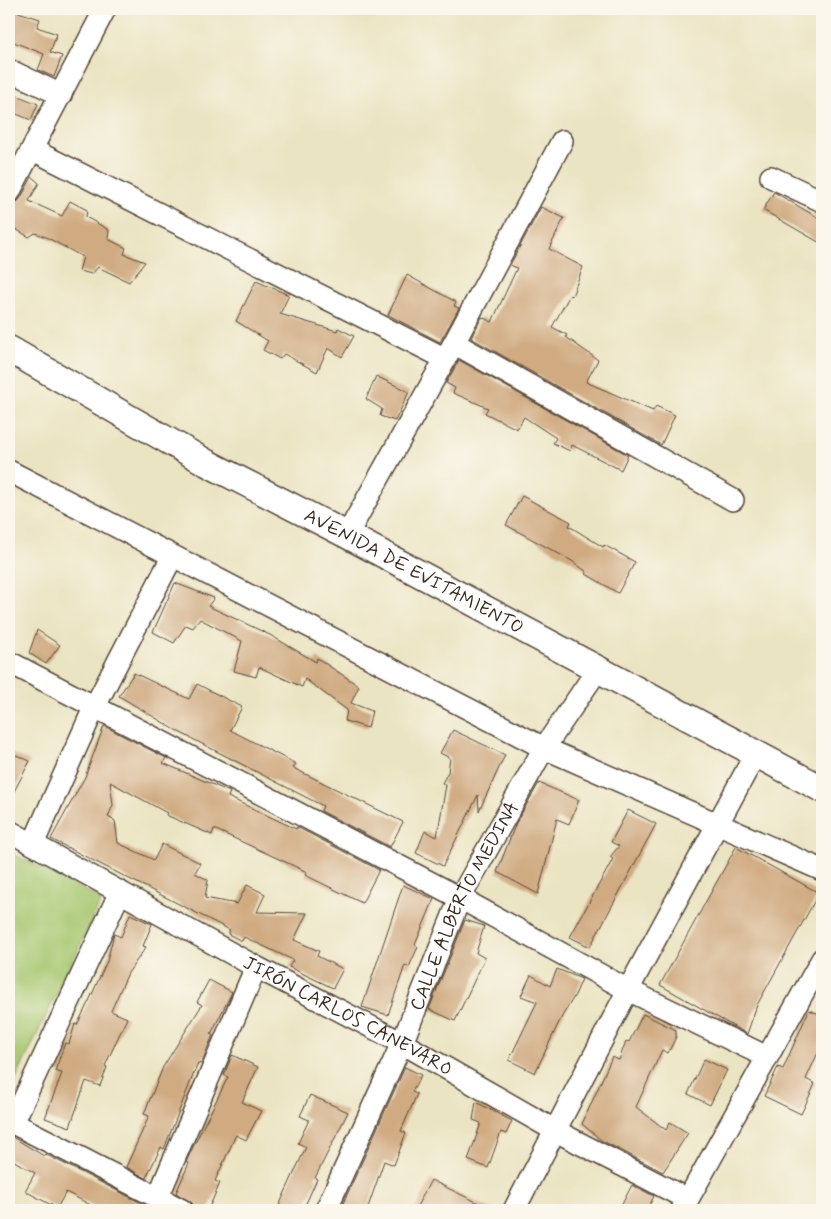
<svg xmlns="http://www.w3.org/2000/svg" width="831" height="1219" font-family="Mynerve,sans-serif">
  <rect width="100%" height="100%" fill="#fbf7ec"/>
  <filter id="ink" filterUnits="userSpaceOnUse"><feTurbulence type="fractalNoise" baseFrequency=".02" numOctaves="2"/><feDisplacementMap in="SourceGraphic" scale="10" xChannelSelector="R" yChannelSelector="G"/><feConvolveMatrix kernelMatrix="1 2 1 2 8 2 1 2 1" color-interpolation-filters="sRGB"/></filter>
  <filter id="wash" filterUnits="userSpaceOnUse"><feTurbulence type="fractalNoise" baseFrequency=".0096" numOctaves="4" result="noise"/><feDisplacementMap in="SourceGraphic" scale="20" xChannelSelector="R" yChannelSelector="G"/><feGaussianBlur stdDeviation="1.12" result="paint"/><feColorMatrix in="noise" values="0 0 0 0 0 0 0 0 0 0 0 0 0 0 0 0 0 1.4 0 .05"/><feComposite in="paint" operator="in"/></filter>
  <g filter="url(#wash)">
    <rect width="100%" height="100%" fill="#ebe4c3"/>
    <path fill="#a7c871" stroke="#717948" d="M13 854 102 899 9 1093V863Z"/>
    <g id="blocks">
      <g fill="#d0ab82">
        <path d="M9 9 40 19 37 27 57 34 50 52 62 56 54 77 38 70 44 54 11 41 14 34 9 32Z"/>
        <path d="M9 92 38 104 31 120 9 111Z"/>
        <path d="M32 177 39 183 29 201 62 216 70 201 87 210 86 217 109 230 108 239 126 248 124 254 145 262 129 282 98 267 92 274 79 271 83 257 46 237 35 233 29 237 9 225V205L15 204 20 199Z"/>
        <path d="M774 192 822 220V244L763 210Z"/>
        <path d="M541 207 564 218 549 249 583 267 572 296 570 295 552 327 567 335 566 337 598 360 586 382 653 411 656 406 675 415 661 445 471 338 482 317 492 322 517 268 510 265Z"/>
        <path d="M407 275 456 302 454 306 459 308 440 342 388 315Z"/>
        <path d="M256 281 289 295 280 314 337 331 338 328 354 336 342 357 328 348 317 372 284 354 280 359 263 350 268 341 236 321Z"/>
        <path d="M459 360 628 455 621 470 572 445 570 451 553 443 556 438 524 417 517 429 485 413 488 408 453 393 455 388 446 383Z"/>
        <path d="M376 376 409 392 395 421 380 416 382 409 366 399Z"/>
        <path d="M522 496 571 522 569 526 603 547 604 545 635 562 618 593 586 574 587 572 572 561 506 525Z"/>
        <path d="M175 583 214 598 208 606 270 635 316 662 317 658 359 686 351 703 372 711 368 728 345 721 347 710 305 679 302 687 259 667 256 677 234 671 242 641 200 619 193 628 186 625 174 643 153 632Z"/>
        <path d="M37 630 60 645 46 664 29 653Z"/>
        <path d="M134 673 189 699 197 684 242 707 230 730 296 764 293 768 403 822 390 847 321 811 323 806 179 732 119 696Z"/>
        <path d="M104 726 166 758 163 763 230 792 228 797 296 829 297 827 379 870 362 903 305 875 307 872 214 829 212 835 166 815 167 813 110 782 113 805 108 817 115 821 118 843 154 860 162 844 200 863 195 873 208 880 205 898 237 904 247 885 265 894 257 912 307 913 294 940 319 951 317 956 343 969 333 988 289 967 293 960 244 937 242 941 228 934 230 930 51 839 85 777Z"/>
        <path d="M453 730 505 755 479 811 478 795 443 866 416 853 425 831 437 837 446 785 442 783 448 772 450 758 440 753Z"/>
        <path d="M9 752 30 761 9 801Z"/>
        <path d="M539 783 579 800 569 824 557 819 538 894 497 872 516 823Z"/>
        <path d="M628 810 656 824 590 947 570 937 613 859 610 857 619 846 611 842Z"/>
        <path d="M736 847 819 893 757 1005 747 1034 660 985Z"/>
        <path d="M403 885 434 899 415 945 418 947 409 967 405 965 388 1015 362 1007Z"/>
        <path d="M130 914 152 924 143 946 146 947 128 973 111 1011 127 1018 105 1066 107 1067 100 1086 86 1081 70 1127 45 1118 62 1073 55 1071 65 1043 69 1044 75 1024 77 1025 89 1001 107 961 114 934 121 937Z"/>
        <path d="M465 920 484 926 476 953 485 958 455 1021 429 1009Z"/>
        <path d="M557 969 582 979 575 995 560 1020 535 1073 509 1060 537 1002 521 996 531 975 550 986Z"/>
        <path d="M209 980 232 992 211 1034 213 1035 201 1064 198 1063 164 1149 161 1147 146 1178 126 1167 149 1116 144 1114 163 1067 202 1005 197 1002Z"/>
        <path d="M809 1010 822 1015V1044L806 1079 815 1084 801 1114 764 1096 778 1067 783 1069Z"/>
        <path d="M643 1014 676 1030V1037L668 1053 662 1050 636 1107 666 1130 670 1122 688 1133 663 1172 601 1140 582 1124 612 1057 619 1060 626 1041 629 1042Z"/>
        <path d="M232 1055 258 1067 242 1102 261 1111 246 1140 236 1135 215 1181 220 1183 208 1210H194L192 1203 176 1193 189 1163 186 1162 193 1147 228 1077 224 1075Z"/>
        <path d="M704 1059 727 1070 710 1105 688 1094Z"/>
        <path d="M405 1067 421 1075 412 1092 417 1094 401 1131 406 1133 394 1165 384 1161 367 1210H340Z"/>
        <path d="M310 1095 348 1112 315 1178 317 1179 303 1210H277L306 1147 298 1143 309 1120 300 1116Z"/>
        <path d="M476 1102 512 1121 506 1134 501 1132 488 1168 468 1160 481 1123 473 1120Z"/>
        <path d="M9 1135 44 1156 45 1154 155 1210H115L109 1207 100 1210 66 1192 57 1208 25 1191 35 1173 9 1158Z"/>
        <path d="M431 1180 493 1210H415Z"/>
        <path d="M632 1185 654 1196 647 1210H619Z"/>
      </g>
    </g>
  </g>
  <g filter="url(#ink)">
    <use href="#blocks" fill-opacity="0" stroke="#554637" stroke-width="1"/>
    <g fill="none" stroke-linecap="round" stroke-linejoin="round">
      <defs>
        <g id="minor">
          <path d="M9 70 61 95"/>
          <path d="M33 150 444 358"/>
          <path d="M771 177 822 201"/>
          <path d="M9 193 105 9"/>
          <path d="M454 343 733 500"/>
          <path d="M9 471 544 748 822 870"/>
          <path d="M347 535 454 343 562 141"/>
          <path d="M9 662 460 898 628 990 767 1057"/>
          <path id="s1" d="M9 831 256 967 402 1043 556 1131 687 1199"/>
          <path d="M33 844 94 708 172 557"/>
          <path d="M9 1121 182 1210"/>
          <path d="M13 1123 120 892"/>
          <path d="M158 1197 256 967"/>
          <path id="s2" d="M326 1210 402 1043 460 898 544 748 598 669"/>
          <path d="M514 1210 628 990 756 753"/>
          <path d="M682 1210 822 959"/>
        </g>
        <g id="tertiary">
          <path id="s3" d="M9 349 207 463 347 535 822 789"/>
        </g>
      </defs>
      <use href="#minor" stroke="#554637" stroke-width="24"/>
      <use href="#tertiary" stroke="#554637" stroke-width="29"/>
      <use href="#minor" stroke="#fff" stroke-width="21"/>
      <use href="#tertiary" stroke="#fff" stroke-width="26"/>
    </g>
  </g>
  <g text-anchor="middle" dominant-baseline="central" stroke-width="4" stroke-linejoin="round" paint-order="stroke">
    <g font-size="19" fill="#3b2a1e" stroke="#fbf7ec">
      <text stroke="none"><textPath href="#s3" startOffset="462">AVENIDA DE EVITAMIENTO</textPath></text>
      <text stroke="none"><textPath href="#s2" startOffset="334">CALLE ALBERTO MEDINA</textPath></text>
      <text stroke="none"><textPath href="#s1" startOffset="386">JIRÓN CARLOS CANEVARO</textPath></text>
    </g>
  </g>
  <rect width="831" height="1219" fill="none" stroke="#fbf7ec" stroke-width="30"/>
</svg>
